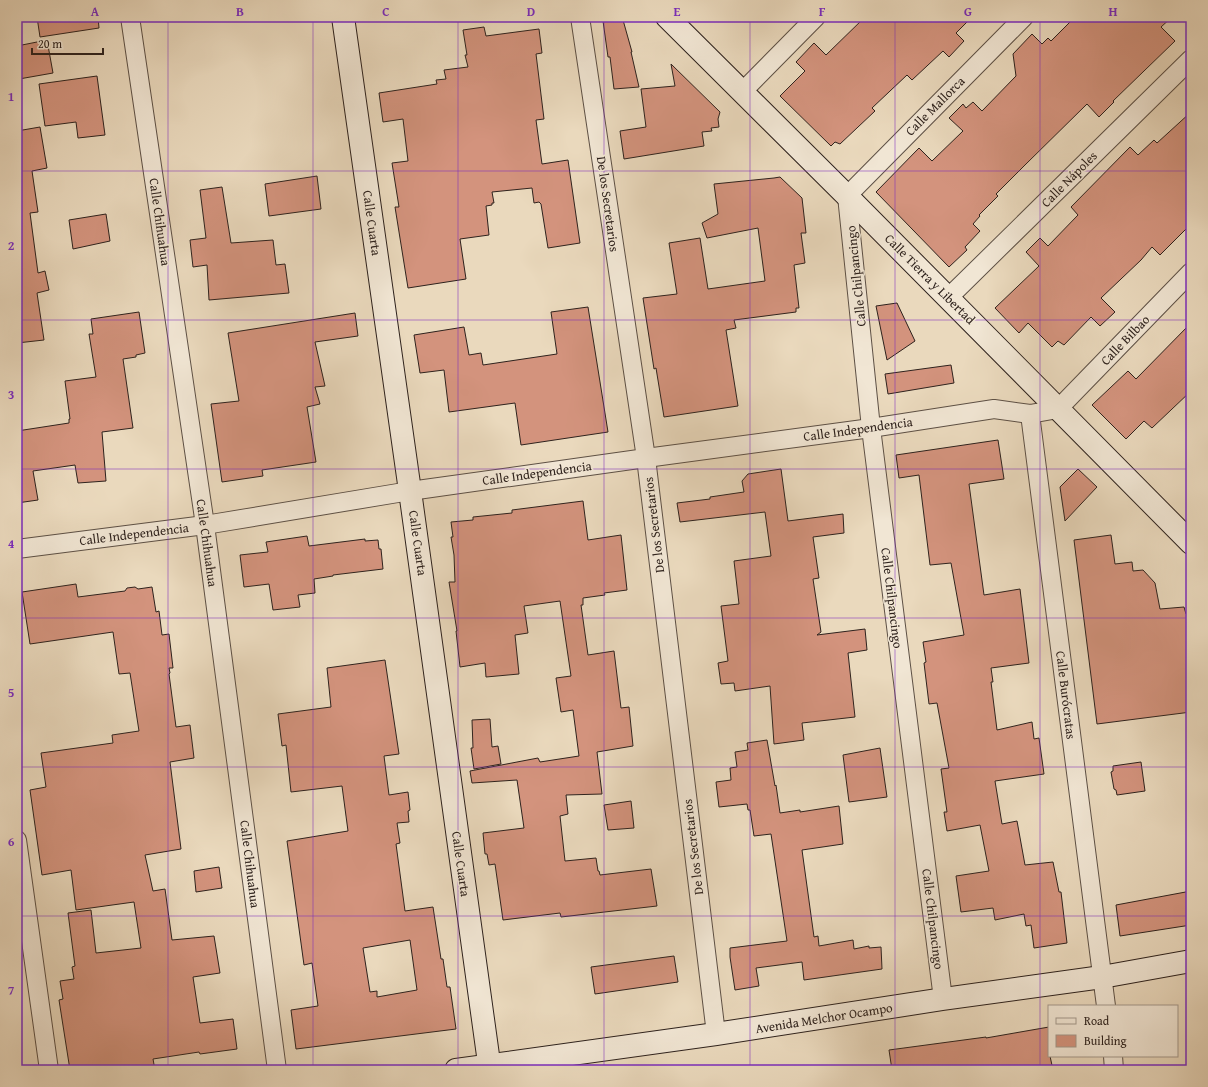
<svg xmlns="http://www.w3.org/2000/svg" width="1208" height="1087" font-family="'Gentium Book Plus',serif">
  <rect width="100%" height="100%" fill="#ead9bd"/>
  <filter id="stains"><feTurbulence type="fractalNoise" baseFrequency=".005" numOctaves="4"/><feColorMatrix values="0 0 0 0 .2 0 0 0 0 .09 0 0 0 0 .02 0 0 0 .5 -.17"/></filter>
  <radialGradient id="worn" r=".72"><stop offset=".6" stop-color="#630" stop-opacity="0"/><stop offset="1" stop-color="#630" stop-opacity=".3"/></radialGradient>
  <g fill="#d3937d" stroke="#2e221d" fill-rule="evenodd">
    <path d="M37 17H98L99 28 40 37Z"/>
    <path d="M865 17H972L956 33 964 41 949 57 943 51 912 80 907 75 872 108 875 111 840 144 835 142 831 146 780 96 805 71 796 62 814 43 826 55Z"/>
    <path d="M1075 17H1172L1161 27 1175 41 1113 101 1114 102 1099 117 1087 104 1026 164 996 194 998 196 979 215 980 216 973 224 980 231 965 247 967 250 949 267 876 192 919 148 932 161 963 131 949 118 963 104 966 108 973 102 982 111 1016 76 1013 54 1032 34 1042 44 1048 38 1051 41Z"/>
    <path d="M623 20 632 52H631L639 87 614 89 610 57H608L603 21Z"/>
    <path d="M484 27 486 36 539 29 542 53 536 54 544 119 536 120 542 164 568 160 580 243 548 248 541 204 539 202 534 203 532 188 492 192 494 203H492V205L486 206 489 235 460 239 466 279 408 288 395 207H399L392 163 408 161 403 119 383 122 379 93 437 84 436 80 446 79 444 70 468 67 465 55H467L463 30Z"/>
    <path d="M47 40 53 73 19 79 17 66V46Z"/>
    <path d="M671 64 720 112 718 119 719 127 711 128 712 131 702 132 704 146 624 159 620 131 646 127 641 89 675 86Z"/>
    <path d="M97 76 105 135 78 138 76 122 45 126 39 84Z"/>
    <path d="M1191 112V224L1160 255 1152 247 1141 260 1101 298 1115 312 1100 326 1091 317 1064 345 1058 341 1052 347 1028 323 1019 333 995 308 1039 266 1026 252 1040 238 1048 246 1078 215 1071 207 1130 147 1138 155 1154 140 1157 143Z"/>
    <path d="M40 127 47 168 32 171 38 212 30 213 38 273 45 271 49 290 37 293 44 340 17 343V131Z"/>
    <path d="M317 176 321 209 269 216 265 184Z"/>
    <path d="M780 177 802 198 806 233H801L805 263 794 265 799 308H796V312L734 320 736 328 726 330 738 406 664 417 656 368 654 369 643 298 677 294 669 243 700 238 708 289 765 281 758 228 707 238 702 223 718 214 714 184 774 178Z"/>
    <path d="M222 187 231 243 273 240 276 265 285 264 289 293 209 300 207 265 193 267 190 240 206 238 200 190Z"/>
    <path d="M106 214 110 241 73 249 69 220Z"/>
    <path d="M897 303 915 341 887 360 876 306Z"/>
    <path d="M588 307 608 432 521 445 515 403 449 412 444 370 420 373 414 335 464 327 469 355 481 353 483 365 557 354 551 312Z"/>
    <path d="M139 312 145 353 136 355V357L123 359 133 428 102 432 106 481 78 483 75 465 33 471 38 500 17 503V431L69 423V419H70L65 381 96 377 89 334H93L91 319Z"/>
    <path d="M355 313 358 336 315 342 325 386 315 387 320 404 307 407 316 462 262 470 263 476 222 482 211 404 239 401 228 333Z"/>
    <path d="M1191 323V391L1152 428 1144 421 1126 439 1092 405 1128 371 1136 379Z"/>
    <path d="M951 365 954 383 888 394 885 374Z"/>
    <path d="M998 440 1004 479 969 484 984 595 1020 589 1029 663 991 668 993 682H991L997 730 1032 722 1034 739 1039 738 1044 774 995 781 1002 824 1017 821 1025 865 1053 862 1059 892H1061L1067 943 1034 948 1031 925 1026 926 1024 914 995 920 993 908 961 912 956 876 989 871 980 825 947 831 944 812H947L941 769 949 768 937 703 929 704 924 663 926 662 923 642 964 635 951 563 930 565 919 475 899 478 896 455Z"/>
    <path d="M781 469 788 521 843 514 844 533 813 537 819 578 813 579 821 632 817 635 865 629 867 650 848 653 855 717 802 723 804 740 774 744 770 686 735 691 734 683 721 684 718 663 728 661 721 606 739 604 734 561 771 556 765 512 680 522 677 503 710 499V497L744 492 742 481 748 474Z"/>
    <path d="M1078 469 1097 487 1065 521 1060 487Z"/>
    <path d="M583 501 588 540 621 535 627 590 604 593 605 595 583 598V605H581L588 655 614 651 621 708 629 707 633 746 597 752 602 794 566 795 568 814 560 816 565 861 596 858 598 871H599L600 875 651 869 657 906 561 917 560 913 503 920 495 864 489 865 487 854H485L483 833 524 828 517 780 472 783 470 771 538 758 540 762 579 756 573 710 561 712 556 678 571 676 560 601 524 606 528 633 515 635 519 674 486 677 485 663 460 667 456 631H457L449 582H455L454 555 451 537H453L451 522 473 520V517L512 513V510Z"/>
    <path d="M1111 535 1115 564 1132 562 1133 571 1143 570 1155 583 1160 609 1184 607 1186 614 1191 619V712L1097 724 1074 540Z"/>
    <path d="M307 536 309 546 365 539V541L378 540 379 549H381L383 569 333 575V576L314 579 315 593 298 595 300 607 273 610 269 584 244 587 240 555 268 552 266 542Z"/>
    <path d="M76 584 78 597 125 591 127 588 135 587 138 589 152 587 156 612 159 611 162 635 169 634 173 668H169L170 673 169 674 176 727 190 725 194 758 170 762 181 849 145 855 153 891 165 889 172 940 214 936 220 973 193 977 200 1023 233 1019 237 1049 200 1054 199 1052 153 1059 155 1070H70L59 1000 63 999 60 981 74 979 72 967 75 966 68 913 91 910 96 953 141 948 134 902 76 910 71 870 42 875 30 790 46 787 41 753 113 743 112 735 139 731 130 673 119 674 113 632 30 644 22 592Z"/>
    <path d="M385 660 399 754 384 756 389 795 408 792 410 810 408 811 409 822 397 823 400 843 396 844 405 911 433 907 441 959H443L447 987H450L456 1029 296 1049 291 1010 318 1006 312 963 304 965 287 841 348 831 342 786 291 792 286 745 282 746 278 714 331 707 327 668ZM410 940 417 990 377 997V991L370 992 363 948Z"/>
    <path d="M490 719 492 747 498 746 501 764 474 769 471 748H473L472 720Z"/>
    <path d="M767 740 775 786 776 785 780 813 800 810V812L839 806 843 844 802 850 814 937 818 936 819 946 853 940 854 949 869 946V948L881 947 882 969 804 980 802 962 756 968 759 986 735 990 730 957V948L787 941 771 834 754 836 750 810H748L747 804 719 807 716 782 731 780 730 768 737 767 735 752 748 750 747 743Z"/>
    <path d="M880 748 887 797 849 802 843 755Z"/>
    <path d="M1141 762 1145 791 1117 795 1116 790 1114 789 1111 772 1113 771V766Z"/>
    <path d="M631 801 634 828 608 830 604 805Z"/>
    <path d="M219 867 222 888 196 892 194 871Z"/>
    <path d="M1191 891V925L1120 936 1116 905Z"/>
    <path d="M674 956 678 982 595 994 591 967Z"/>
    <path d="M1049 1027V1056H1050L1053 1070H892L889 1050 986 1037V1038Z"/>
  </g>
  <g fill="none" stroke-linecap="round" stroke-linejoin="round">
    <defs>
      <g id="street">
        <path d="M130 17 205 525 277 1070"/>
        <path d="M580 17 646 458 716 1034"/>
        <path d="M743 91 816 17"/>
        <path d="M948 298 1191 59"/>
        <path d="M1030 414 1106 1006"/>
        <path d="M17 549 205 525 410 491 646 458 871 428 994 409 1030 414 1058 409 1191 272"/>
        <path d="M17 840 49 1070"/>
        <path d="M943 999 871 428 847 196 1024 17"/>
        <path d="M1113 1056 1114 1070"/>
      </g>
      <g id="secondary">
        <path d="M343 17 410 491 490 1070"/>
        <path d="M667 17 847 196 1191 543"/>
        <path d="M456 1070 716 1034 943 999 1102 977 1191 961"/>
      </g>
    </defs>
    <use href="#street" stroke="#5d5045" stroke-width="20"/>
    <use href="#secondary" stroke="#2e221d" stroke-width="24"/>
    <use href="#street" stroke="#f1e6d4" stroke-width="18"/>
    <use href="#secondary" stroke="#f1e6d4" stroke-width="22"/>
  </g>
  <path fill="none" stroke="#7b2cbf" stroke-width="1" stroke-opacity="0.55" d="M168 17V1070M313 17V1070M458 17V1070M604 17V1070M750 17V1070M895 17V1070M1040 17V1070M17 171H1191M17 320H1191M17 469H1191M17 618H1191M17 767H1191M17 916H1191"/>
  <g text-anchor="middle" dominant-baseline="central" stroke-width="3" stroke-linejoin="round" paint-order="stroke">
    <g font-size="13" fill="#2e221d" stroke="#f1e6d4">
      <text transform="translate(935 106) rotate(-45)">Calle Mallorca</text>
      <text transform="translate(1069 179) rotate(-45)">Calle Nápoles</text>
      <text transform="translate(608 204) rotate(82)">De los Secretarios</text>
      <text transform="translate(160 222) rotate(82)">Calle Chihuahua</text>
      <text transform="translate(372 223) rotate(82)">Calle Cuarta</text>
      <text transform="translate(856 276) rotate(-96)">Calle Chilpancingo</text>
      <text transform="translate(930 279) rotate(45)">Calle Tierra y Libertad</text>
      <text transform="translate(1125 340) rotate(-46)">Calle Bilbao</text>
      <text transform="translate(858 429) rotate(-8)">Calle Independencia</text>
      <text transform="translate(537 473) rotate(-8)">Calle Independencia</text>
      <text transform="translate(654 525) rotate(-97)">De los Secretarios</text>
      <text transform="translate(134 534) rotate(-7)">Calle Independencia</text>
      <text transform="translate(207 543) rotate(82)">Calle Chihuahua</text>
      <text transform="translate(418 543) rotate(82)">Calle Cuarta</text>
      <text transform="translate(892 598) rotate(83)">Calle Chilpancingo</text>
      <text transform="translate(1066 695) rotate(83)">Calle Burócratas</text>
      <text transform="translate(693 847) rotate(-97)">De los Secretarios</text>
      <text transform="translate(250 864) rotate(83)">Calle Chihuahua</text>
      <text transform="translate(461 864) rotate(82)">Calle Cuarta</text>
      <text transform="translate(933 919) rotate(83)">Calle Chilpancingo</text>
      <text transform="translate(824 1018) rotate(-9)">Avenida Melchor Ocampo</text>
    </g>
  </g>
  <rect width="1208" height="1087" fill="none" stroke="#ead9bd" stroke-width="44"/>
  <rect x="1048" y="1005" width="130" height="52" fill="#f1e6d4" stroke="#a3988b"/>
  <rect x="1056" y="1018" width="20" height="6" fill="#f1e6d4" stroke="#a3988b"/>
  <text x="1084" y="1025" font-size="12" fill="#2e221d">Road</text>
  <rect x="1056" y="1035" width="20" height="12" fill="#d3937d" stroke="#a3988b"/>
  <text x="1084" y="1045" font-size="12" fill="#2e221d">Building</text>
  <path d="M32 48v6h71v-6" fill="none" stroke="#2e221d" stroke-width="2"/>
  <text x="38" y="48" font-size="12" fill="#2e221d" stroke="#f1e6d4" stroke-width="3" paint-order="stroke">20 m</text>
  <rect x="22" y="22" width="1164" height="1043" fill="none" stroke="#7b2cbf" stroke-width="1.5"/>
  <g font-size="13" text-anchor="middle" font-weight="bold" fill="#7b2cbf">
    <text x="95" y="16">A</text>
    <text x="240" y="16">B</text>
    <text x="386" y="16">C</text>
    <text x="531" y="16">D</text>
    <text x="677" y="16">E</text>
    <text x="822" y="16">F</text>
    <text x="968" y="16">G</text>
    <text x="1113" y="16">H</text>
    <text x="11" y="101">1</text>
    <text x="11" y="250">2</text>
    <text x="11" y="399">3</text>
    <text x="11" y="548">4</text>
    <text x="11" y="697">5</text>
    <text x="11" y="846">6</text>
    <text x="11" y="995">7</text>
  </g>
  <rect width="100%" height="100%" filter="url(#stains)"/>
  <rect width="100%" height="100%" fill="url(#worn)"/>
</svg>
